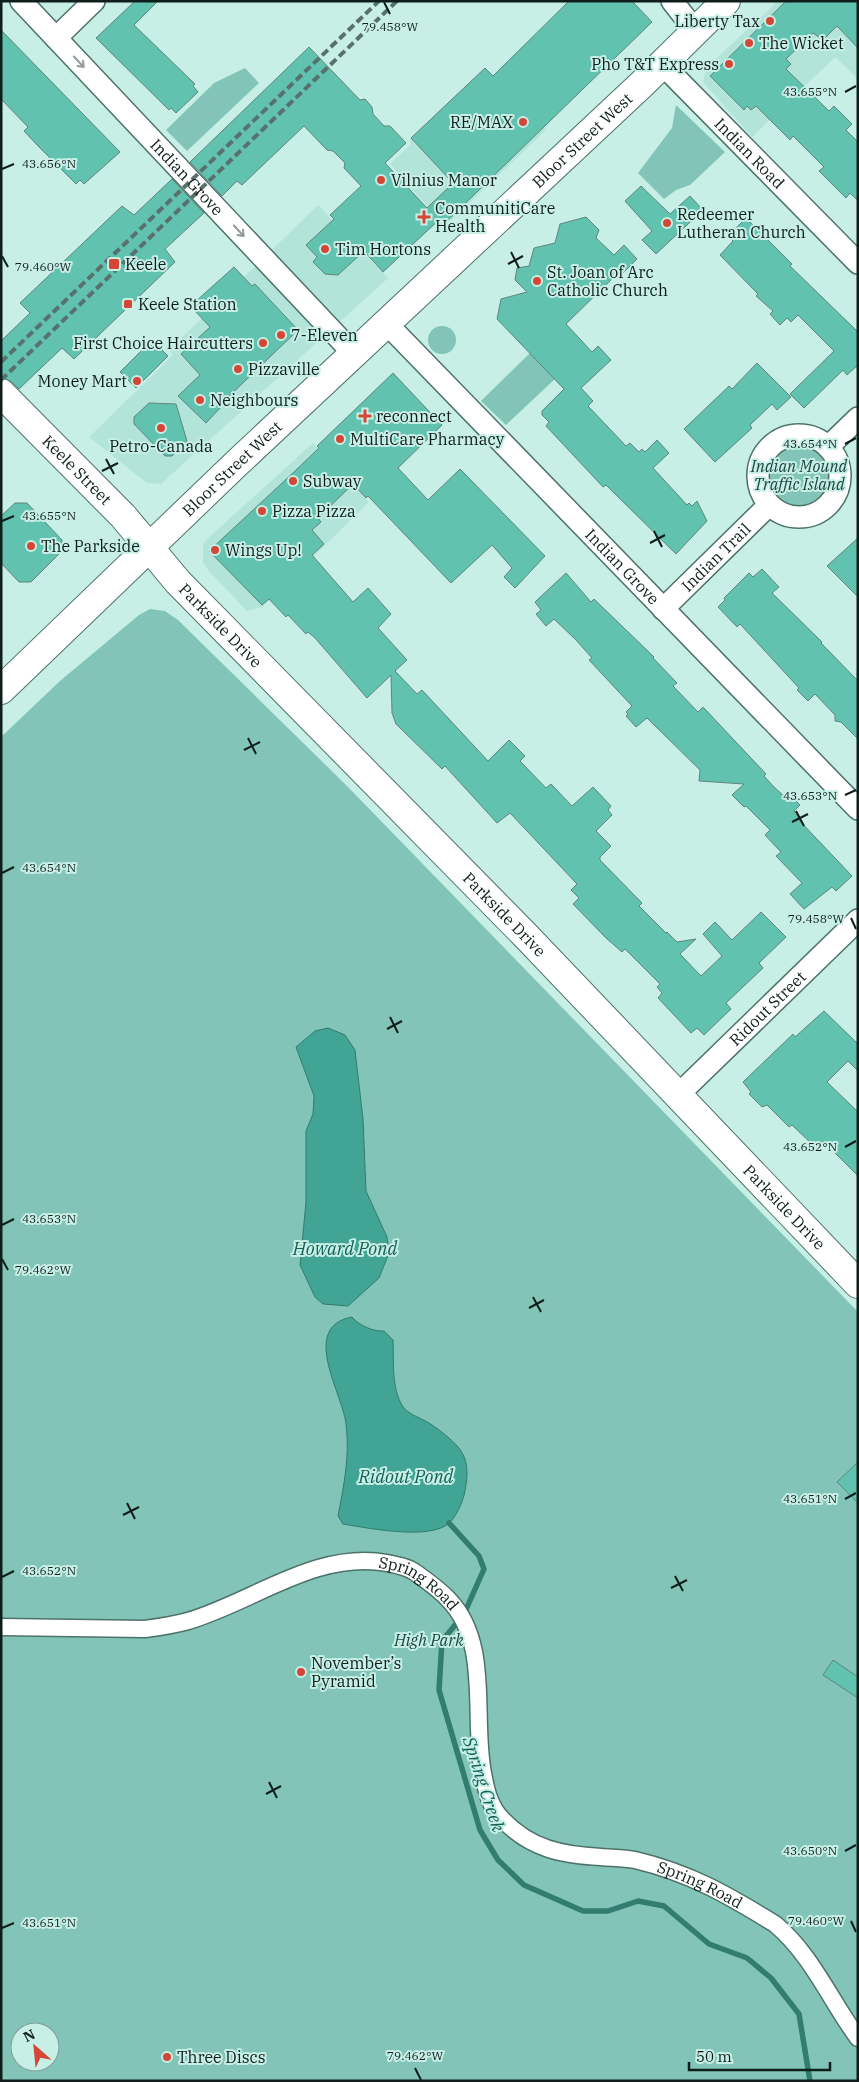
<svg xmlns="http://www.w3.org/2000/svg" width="859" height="2082" font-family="'IBM Plex Serif',serif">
  <rect width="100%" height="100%" fill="#c7efe6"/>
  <g fill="#b3e4d9">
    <path d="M778 1H858V79L835 57 752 137 703 82 706 68Z"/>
    <path d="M485 68 546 130 445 226 390 164 411 144 409 141 411 138Z"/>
    <path d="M318 205 388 278 161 484 147 483 89 437 173 355 169 350Z"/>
    <path d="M313 443 369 502 262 607 247 611 208 570 203 562V545L206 540Z"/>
  </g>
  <g fill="#82c5b8" fill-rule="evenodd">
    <path d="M245 68 259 83 187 151 166 130 214 83Z"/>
    <path d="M676 105 725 152 690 185 676 190 664 199 638 173 672 128Z"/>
    <circle cx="442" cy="340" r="14"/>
    <path d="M530 353 555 379 506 425 481 401Z"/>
    <circle cx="799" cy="476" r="32"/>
    <path d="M150 609 165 611 178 620 347 786 858 1312V2081H1V737L60 681 139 615ZM20 2032H50V2062H20Z"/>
  </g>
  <g fill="#41a494" stroke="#327c70">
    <path d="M328 1028 345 1035 355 1050 363 1119 366 1191 387 1237 389 1253 379 1278 348 1306 323 1304 315 1297 300 1265 306 1202V1131L313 1114 314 1096 296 1047 315 1031Z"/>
    <path d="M352 1317C358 1325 374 1332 384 1331L393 1340C394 1362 391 1388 403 1407 409 1415 424 1419 432 1425 441 1431 451 1439 458 1447 469 1460 468 1475 465 1491 463 1502 455 1521 445 1526 423 1539 367 1528 343 1524L338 1516C344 1485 350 1455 346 1424 343 1394 299 1327 352 1317Z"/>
  </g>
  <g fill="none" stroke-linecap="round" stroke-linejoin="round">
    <path stroke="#327c70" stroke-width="5.5" d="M449 1523 479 1556 484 1569 464 1614 442 1641 439 1690 480 1830 498 1860 524 1885 583 1911H608L638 1901 664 1906 709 1944 747 1958 771 1978 799 2014 810 2081"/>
  </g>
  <g fill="#61c2b0" stroke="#60857d">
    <path d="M135 1H158L134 25 195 84 193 86 198 92 176 113 171 108 169 110 96 38Z"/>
    <path d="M569 1H632L652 22 445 223 440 219 383 272 364 251 338 275 325 274 313 262 317 257 306 245 334 219 330 215 361 186 344 168 345 163 333 151 327 150 304 126 242 185 237 181 222 196 190 162 309 47 360 100 365 99 372 107 373 114 384 126H390L406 143 385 163 427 208 453 183 411 138 485 68 493 76Z"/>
    <path d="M786 1H858V48L837 26 823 40 813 33 786 59 791 64 786 69 829 111 834 106 852 124 846 130 858 142V201L850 193 846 198 819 171 824 167 793 136 790 140 756 106 751 110 747 106 744 110 710 76Z"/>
    <path d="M1 30 120 152 84 184 80 180 76 184 38 146 24 131 28 127 1 99Z"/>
    <path d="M172 179 204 213 165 249 175 262 74 359 62 348 19 389 12 382 1 378V341L30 313 20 303 122 206 134 215Z"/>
    <path d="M641 186 670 214 690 196 703 210 656 254 642 240 652 231 625 201Z"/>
    <path d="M586 217 599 230 596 238 614 255 624 245 637 259 620 276 617 274 566 324 592 352 598 346 611 360 581 388 593 401 588 406 626 446 630 443 639 452 642 449 645 452 657 440 669 453 653 468 687 505 689 503 692 506 697 501 707 521 676 554 606 485 603 487 546 426 549 422 542 415V411L564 389 497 319 501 299 527 292 515 280 517 268 529 266 534 248 555 243 560 224Z"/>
    <path d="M746 218 792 264 790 266 858 332V365L847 375 843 370 804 408 790 394 834 351 798 315 791 322 787 318 780 325 770 314 773 311 756 296 758 294 720 255 733 241 728 236Z"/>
    <path d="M234 267 252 286 255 284 298 330 220 405 222 406 206 423 178 396 200 375 181 354 210 327 195 311 200 307 195 302Z"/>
    <path d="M152 340 168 356 136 388 120 372Z"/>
    <path d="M757 363 791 397 777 410 772 404 750 425 752 428 715 462 684 429 729 386 732 389Z"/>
    <path d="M393 373 442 425 398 468 428 500 460 469 545 556 515 588 504 577 512 568 492 545 451 583 368 496 366 498 353 484 318 518 321 522 312 530 324 544 312 555 353 602 368 588 391 614 378 628 407 660 395 671 417 694 422 690 488 761 509 740 525 756 520 761 546 788 551 784 572 806 593 787 611 806 608 810 612 815 596 831 611 846 600 857V860L642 903 639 906 666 933 667 932 677 942 696 939 680 954 701 976 722 956 703 934 715 922 732 940 761 912 786 937 759 963 763 968 726 1003 731 1009 704 1035 697 1028 691 1033 658 998 662 993 657 987 660 984 625 949 622 952 606 938 573 904 579 898 571 890 577 884 510 813 497 823 445 766 442 769 396 724 392 713 391 675 367 698 315 638 308 632 306 634 288 615 286 617 269 599 262 605 209 551 295 471 319 448 317 446Z"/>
    <path d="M149 403 176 404 187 441 172 456H165L134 424V417Z"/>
    <path d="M15 503H27L62 540 61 552 31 582H19L1 563V516Z"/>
    <path d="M858 538V597L827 566Z"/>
    <path d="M762 569 779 587 772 593 822 642 821 643 858 681V739L841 722 835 721V715L815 694 808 701 797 690 799 688 740 624 737 627 718 607 725 600 724 598 749 573 753 577Z"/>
    <path d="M566 573 591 602 594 599 654 657 653 658 677 683 673 686 698 712 703 707 766 774 764 776 774 787 786 798 790 795 800 805 794 811 799 817 797 818 852 876 836 891 832 887 804 909 790 894 802 883 776 856 781 852 765 835 770 830 746 806 744 807 732 795 744 784 699 781 700 770 647 718 636 727 626 716 628 714 626 712 632 706 589 660 592 658 576 640 554 619 546 626 536 614 541 610 535 602Z"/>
    <path d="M824 1011 858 1044V1071L848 1061 827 1082 858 1112V1176L824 1142H821L815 1147 792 1125 789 1127 767 1105 762 1107 749 1094 751 1092 743 1082 793 1034 795 1037Z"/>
    <path d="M858 1462V1503L837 1482Z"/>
    <path d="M833 1660 858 1677V1698L823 1675Z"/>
  </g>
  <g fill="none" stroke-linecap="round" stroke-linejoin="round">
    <defs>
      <g id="pedestrian">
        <path id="s1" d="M1 1627 145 1629C160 1627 174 1625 188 1621 253 1602 316 1550 387 1563 397 1565 408 1567 416 1573 427 1581 439 1589 449 1600 491 1644 472 1717 483 1773 486 1790 490 1808 503 1820 531 1849 562 1855 601 1857 612 1858 624 1858 635 1860 690 1873 728 1895 775 1924 812 1955 830 2000 858 2038"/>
      </g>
      <g id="minor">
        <path id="s2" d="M21 1 354 354"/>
        <path d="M672 1 695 30"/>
        <path d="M56 38 94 1"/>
        <path id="s3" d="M662 64 858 263"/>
        <path id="s4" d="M387 324 858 809"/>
        <circle cx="799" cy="476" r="41"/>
        <path d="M828 447 858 418"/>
        <path id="s5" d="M663 609 769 505"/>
        <path id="s6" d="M677 1096 858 920"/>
      </g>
      <g id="secondary">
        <path id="s7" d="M1 393 123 516 178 582 527 937 858 1284"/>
      </g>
      <g id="primary">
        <path id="s8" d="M1 690 237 463 643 83 726 1"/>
      </g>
    </defs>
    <use href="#pedestrian" stroke="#4d726a" stroke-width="19"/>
    <use href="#minor" stroke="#4d726a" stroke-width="24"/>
    <use href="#secondary" stroke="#4d726a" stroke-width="30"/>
    <use href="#primary" stroke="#4d726a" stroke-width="30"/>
    <use href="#pedestrian" stroke="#fff" stroke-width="16"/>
    <use href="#minor" stroke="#fff" stroke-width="21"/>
    <use href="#secondary" stroke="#fff" stroke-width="28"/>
    <use href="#primary" stroke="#fff" stroke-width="28"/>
    <g stroke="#58716c" stroke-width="4" stroke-dasharray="8 4" stroke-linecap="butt">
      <path d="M1 362 379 1"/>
      <path d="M1 380 397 1"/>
    </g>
  </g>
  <defs><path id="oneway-shaft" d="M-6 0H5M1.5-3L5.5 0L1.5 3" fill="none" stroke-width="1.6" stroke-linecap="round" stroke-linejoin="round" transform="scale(1.25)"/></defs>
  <g stroke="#939a98">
    <use href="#oneway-shaft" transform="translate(79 62) rotate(47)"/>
    <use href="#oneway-shaft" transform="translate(239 231) rotate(47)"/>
  </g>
  <path fill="none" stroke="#0f1e1b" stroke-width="2" d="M384 2 390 14M845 92 856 86M2 169 14 164M511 252 519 268M2 256 8 267M508 264 523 256M845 444 856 438M106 459 114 474M102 471 118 463M2 521 14 516M654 531 662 547M650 543 665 535M248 738 256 754M244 750 260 742M845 795 856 790M796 811 804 826M792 822 808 814M2 873 14 867M851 918 856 929M390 1017 398 1033M387 1029 402 1021M845 1147 856 1141M2 1225 14 1219M2 1259 8 1270M533 1297 541 1312M529 1308 544 1300M845 1499 856 1493M127 1503 135 1519M123 1515 139 1507M675 1576 683 1591M2 1577 14 1571M671 1588 687 1580M269 1782 277 1798M266 1794 281 1786M845 1851 856 1845M851 1921 856 1932M2 1928 14 1923M415 2068 421 2080"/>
  <g fill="#d44736" stroke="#c7efe6" stroke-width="2">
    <circle cx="770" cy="21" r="5"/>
    <circle cx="749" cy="43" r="5"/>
    <circle cx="729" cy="64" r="5"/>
    <circle cx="523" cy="122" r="5"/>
    <circle cx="381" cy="180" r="5"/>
    <path d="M421.5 209.5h5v5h5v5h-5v5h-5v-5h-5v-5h5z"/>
    <circle cx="667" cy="223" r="5"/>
    <circle cx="325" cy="249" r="5"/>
    <rect x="108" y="258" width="12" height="12" rx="2.5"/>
    <circle cx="537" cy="281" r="5"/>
    <rect x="123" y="299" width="10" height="10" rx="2.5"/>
    <circle cx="281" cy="335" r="5"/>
    <circle cx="263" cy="343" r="5"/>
    <circle cx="238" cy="369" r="5"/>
    <circle cx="137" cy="381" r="5"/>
    <circle cx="200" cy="400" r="5"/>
    <path d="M362.5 408.5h5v5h5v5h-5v5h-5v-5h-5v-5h5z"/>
    <circle cx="161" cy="428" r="5"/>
    <circle cx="340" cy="439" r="5"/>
    <circle cx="293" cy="481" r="5"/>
    <circle cx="262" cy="511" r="5"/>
    <circle cx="31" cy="546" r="5"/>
    <circle cx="215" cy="550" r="5"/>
    <circle cx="301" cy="1672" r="5"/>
    <circle cx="167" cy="2057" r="5"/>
  </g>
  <g text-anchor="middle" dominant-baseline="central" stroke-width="4" stroke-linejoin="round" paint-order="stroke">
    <g font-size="16" fill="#0f1e1b" stroke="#c7efe6" text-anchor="start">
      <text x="760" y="21" text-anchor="end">Liberty Tax</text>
      <text x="759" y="43">The Wicket</text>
      <text x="719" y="64" text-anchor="end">Pho T&amp;T Express</text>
      <text x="513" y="122" text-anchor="end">RE/MAX</text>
      <text x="391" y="180">Vilnius Manor</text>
      <text x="435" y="208">CommunitiCare<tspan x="435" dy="18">Health</tspan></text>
      <text x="677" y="214">Redeemer<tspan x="677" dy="18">Lutheran Church</tspan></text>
      <text x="335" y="249">Tim Hortons</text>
      <text x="125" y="264">Keele</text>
      <text x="547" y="272">St. Joan of Arc<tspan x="547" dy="18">Catholic Church</tspan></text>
      <text x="138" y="304">Keele Station</text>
      <text x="291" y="335">7-Eleven</text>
      <text x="253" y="343" text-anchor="end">First Choice Haircutters</text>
      <text x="248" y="369">Pizzaville</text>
      <text x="127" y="381" text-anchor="end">Money Mart</text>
      <text x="210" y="400">Neighbours</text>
      <text x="376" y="416">reconnect</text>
      <text x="350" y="439">MultiCare Pharmacy</text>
      <text x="161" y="446" text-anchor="middle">Petro-Canada</text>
      <text x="303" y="481">Subway</text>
      <text x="272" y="511">Pizza Pizza</text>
      <text x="41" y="546">The Parkside</text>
      <text x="225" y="550">Wings Up!</text>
      <text x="311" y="1663">November’s<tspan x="311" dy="18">Pyramid</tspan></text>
      <text x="177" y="2057">Three Discs</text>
    </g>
    <g font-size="16" fill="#0f1e1b" stroke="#c7efe6">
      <text stroke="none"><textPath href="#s8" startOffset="800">Bloor Street West</textPath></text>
      <text stroke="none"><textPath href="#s3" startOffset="125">Indian Road</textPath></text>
      <text stroke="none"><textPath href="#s2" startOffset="242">Indian Grove</textPath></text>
      <text stroke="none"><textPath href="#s7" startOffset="108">Keele Street</textPath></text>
      <text stroke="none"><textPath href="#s8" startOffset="320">Bloor Street West</textPath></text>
      <text stroke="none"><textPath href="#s5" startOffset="74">Indian Trail</textPath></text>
      <text stroke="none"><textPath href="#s4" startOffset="338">Indian Grove</textPath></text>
      <text stroke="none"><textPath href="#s7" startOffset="320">Parkside Drive</textPath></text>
      <text stroke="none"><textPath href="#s7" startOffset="725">Parkside Drive</textPath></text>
      <text stroke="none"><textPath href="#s6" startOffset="126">Ridout Street</textPath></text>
      <text stroke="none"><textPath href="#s7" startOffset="1130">Parkside Drive</textPath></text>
      <text stroke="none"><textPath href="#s1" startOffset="436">Spring Road</textPath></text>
      <text stroke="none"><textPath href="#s1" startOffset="915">Spring Road</textPath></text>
    </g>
    <g font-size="16" font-style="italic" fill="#1a463f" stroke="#c7efe6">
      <text x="799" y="466">Indian Mound<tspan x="799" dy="18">Traffic Island</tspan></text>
      <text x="429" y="1640">High Park</text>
    </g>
    <g font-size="18" font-style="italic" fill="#126257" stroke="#c7efe6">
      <text x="345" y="1248">Howard Pond</text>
      <text x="406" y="1476">Ridout Pond</text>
      <text transform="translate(484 1784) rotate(72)">Spring Creek</text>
    </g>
  </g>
  <g font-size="12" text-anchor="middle" fill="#0f1e1b" stroke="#c7efe6" stroke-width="4" stroke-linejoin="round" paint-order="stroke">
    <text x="390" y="31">79.458°W</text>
    <text x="810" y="96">43.655°N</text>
    <text x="49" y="168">43.656°N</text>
    <text x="43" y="271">79.460°W</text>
    <text x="810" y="448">43.654°N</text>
    <text x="49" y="520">43.655°N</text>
    <text x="810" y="800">43.653°N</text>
    <text x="49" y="872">43.654°N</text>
    <text x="816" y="923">79.458°W</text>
    <text x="810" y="1151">43.652°N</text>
    <text x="49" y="1223">43.653°N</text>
    <text x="43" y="1274">79.462°W</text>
    <text x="810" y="1503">43.651°N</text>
    <text x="49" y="1575">43.652°N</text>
    <text x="810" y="1855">43.650°N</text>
    <text x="816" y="1925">79.460°W</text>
    <text x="49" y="1927">43.651°N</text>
    <text x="415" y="2060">79.462°W</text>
  </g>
  <rect width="859" height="2082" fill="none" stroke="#0f1e1b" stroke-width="5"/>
  <g transform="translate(35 2047) rotate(333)"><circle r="24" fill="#c7efe6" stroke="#7d9b95"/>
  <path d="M0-4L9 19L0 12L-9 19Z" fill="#d44736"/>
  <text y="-8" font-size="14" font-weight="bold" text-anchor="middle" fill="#0f1e1b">N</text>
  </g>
  <path d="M689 2062v8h141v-8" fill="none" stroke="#0f1e1b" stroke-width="2.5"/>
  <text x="696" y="2062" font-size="15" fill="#0f1e1b" stroke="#c7efe6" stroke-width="4" paint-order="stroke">50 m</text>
</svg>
